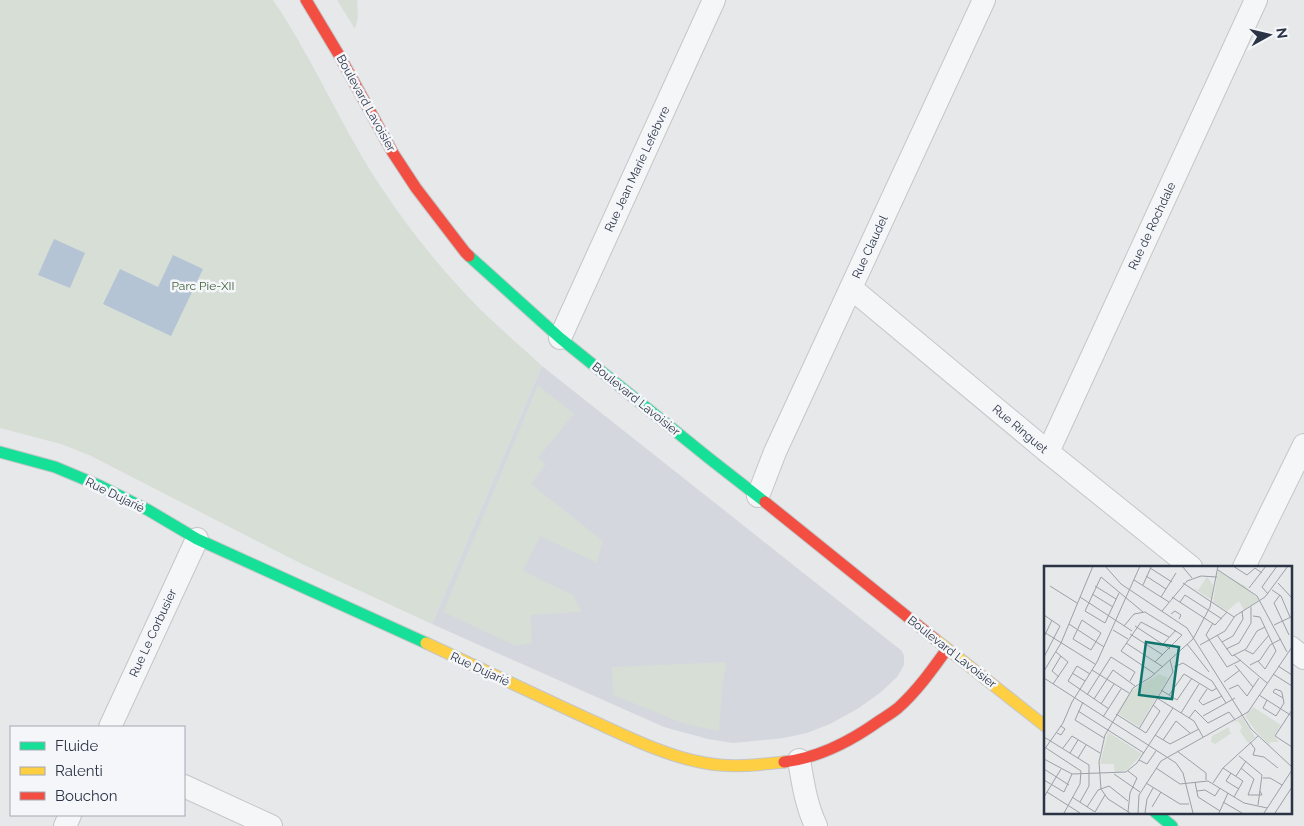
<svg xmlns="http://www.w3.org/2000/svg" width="1304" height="826" font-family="Raleway,sans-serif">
  <rect width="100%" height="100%" fill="#e6e8ea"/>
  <path fill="#d4d7dd" d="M542 366 902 651 904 656V665L897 677 881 692 859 708 830 724 807 733 784 738 733 743 708 739 664 727 432 624Z"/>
  <g fill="#d6ded6">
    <path d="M0 0H273C314 60 342 129 383 190 411 232 444 273 481 310 500 329 522 347 542 366L432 624 302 564 89 455 61 444 0 428Z"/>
    <path d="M337 0H357L358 17 355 29Z"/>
    <path d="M538 385 574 414 538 458 546 464 531 484 603 541 597 563 540 536 523 571 573 595 582 612 531 615 532 643 516 646 443 612Z"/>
    <path d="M726 662V665L722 689 719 731 685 724 613 695 612 667Z"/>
  </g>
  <g fill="#b4c4d5">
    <path d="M54 239 85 253 70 288 38 275Z"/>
    <path d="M173 255 203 269 171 336 103 304 120 269 158 287Z"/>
  </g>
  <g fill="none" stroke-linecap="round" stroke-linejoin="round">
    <defs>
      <g id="street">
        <path d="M851 288 1048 452 1191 567"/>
        <path d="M560 338 714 0"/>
        <path d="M1048 452 1256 0"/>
        <path d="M758 496 775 452 984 0"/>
        <path d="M1244 567 1304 445"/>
        <path d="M1290 647 1304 658"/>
        <path d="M110 727 197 539"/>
        <path d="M799 760C803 783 806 805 816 826"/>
        <path d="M184 786 271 826"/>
        <path d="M65 826 70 815"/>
      </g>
      <g id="fast">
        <path d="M469 256 560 338 710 459 765 502"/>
        <path d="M0 452 55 467 98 485 148 510 197 539 426 643"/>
        <path d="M1155 812 1172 826"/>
      </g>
      <g id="slow">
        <path d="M935 639 1045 726"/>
        <path d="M426 643C482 669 538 696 595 722 628 737 668 757 705 763 731 768 758 765 784 762"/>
      </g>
      <g id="jam">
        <path d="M306 0 339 55 393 153 416 188 465 252 469 256"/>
        <path d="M765 502 935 639"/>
        <path d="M784 762C818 758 851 741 879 721 885 717 892 713 898 708 917 691 932 670 947 649"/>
      </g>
    </defs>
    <use href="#street" stroke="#c4c6c8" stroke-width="24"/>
    <use href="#fast" stroke="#c4c6c8" stroke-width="13"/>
    <use href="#slow" stroke="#c4c6c8" stroke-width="13"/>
    <use href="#jam" stroke="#c4c6c8" stroke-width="13"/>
    <use href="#street" stroke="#f5f6f7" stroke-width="22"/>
    <use href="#fast" stroke="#16e098" stroke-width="11"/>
    <use href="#slow" stroke="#ffcf43" stroke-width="11"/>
    <use href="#jam" stroke="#f24e42" stroke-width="11"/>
  </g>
  <g text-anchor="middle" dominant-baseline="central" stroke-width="5" stroke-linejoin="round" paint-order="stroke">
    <g font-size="12" fill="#2b3445" stroke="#f4f6f9">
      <text transform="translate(366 103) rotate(61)">Boulevard Lavoisier</text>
      <text transform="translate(637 169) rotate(-65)">Rue Jean Marie Lefebvre</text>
      <text transform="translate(1152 226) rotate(-65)">Rue de Rochdale</text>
      <text transform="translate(870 247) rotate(-65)">Rue Claudel</text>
      <text transform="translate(636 399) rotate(39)">Boulevard Lavoisier</text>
      <text transform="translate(1020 429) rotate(40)">Rue Ringuet</text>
      <text transform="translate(115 495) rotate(26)">Rue Dujarié</text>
      <text transform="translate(153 633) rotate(-65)">Rue Le Corbusier</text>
      <text transform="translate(952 652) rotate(38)">Boulevard Lavoisier</text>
      <text transform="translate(480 669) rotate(25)">Rue Dujarié</text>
    </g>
    <g font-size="12" fill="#3f6138" stroke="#f4f6f9">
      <text x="203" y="286">Parc Pie-XII</text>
    </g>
  </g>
  <g transform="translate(1044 566)">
    <rect width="248" height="248" fill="#e6e8ea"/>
    <path d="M174 5 201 20 215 34 200 44 195 35 183 45 169 36ZM163 11 169 19 168 34 149 22 154 24ZM115 108 124 112 95 161 73 147 87 125ZM209 141 237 159 230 170 235 176H226V180L211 164 201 150ZM198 151 211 171 204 177 196 165 198 161 194 155 187 157ZM185 161 186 167 189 166 171 178 167 176 168 170ZM64 166 98 188 83 204 71 207 70 198H56Z" fill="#d6ded6"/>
    <path fill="none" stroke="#9ba0a8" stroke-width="1" d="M61 0 77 18 143 62 207 163 248 201M138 0 148 12M189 0 203 9 211 2 218 7M106 2 128 16M174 4 213 30 243 86M102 10 122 23M90 14 125 36M139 17 190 51M234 17 248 32M99 19 107 1M6 20 33 37M51 20 72 33M205 22 222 0M228 24 237 30 246 51M75 27 61 57 41 45 57 11 99 46M48 28 69 41M224 28 218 21 233 0M236 29 230 37 245 69M36 31 88 65M117 31 132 7M128 31 171 59 183 46M136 36 141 29 178 53M118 45 143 15 157 10 173 11M127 48 131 45 137 49 135 53M0 49 16 60 0 91M209 50 216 51 232 85 221 103 214 95M38 54 57 67 47 84 29 73ZM169 57 162 69 183 101 197 94M25 58 60 81M230 59 247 51M80 60 90 48 101 46 138 69 111 96M91 60 126 83M69 64 84 73M0 66 51 98M86 68 119 89M173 69 188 90 202 83 213 65 221 61M0 71 8 54M178 76 189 70 199 53 198 45M82 77 119 101M119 78 132 64M143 78 165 106M156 79 181 65 191 50 221 31 244 0M182 83 195 77 207 57V41M201 84 209 88 225 69M190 89 223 117M191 99 209 121M206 99 216 94 226 79 237 73M234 100 248 109M130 101 139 97 168 115 182 137M48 104 85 127M0 105 17 77 49 0M28 107 41 115M46 108 33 100 24 115 65 143M111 108 77 85 97 56 125 71M229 108 248 120M15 111 8 105 17 90M0 112 132 197 139 207 149 247M180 116 196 104M9 118 24 96 12 86M163 123 155 135 159 139 178 130M185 123 194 119 203 130 215 112M117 124 133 134 148 112M43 129 67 91 91 106 86 115M125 129 140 108 168 125 173 122M215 129 248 150M113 132 150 155 159 171M50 133 69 104 91 120M223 134 219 142 232 150 240 137 238 127 237 125 231 123 229 126 239 132M39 136 31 154 60 172M57 138 70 118M248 144 231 170 248 181M34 145 100 187M137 147 155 118M72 148 102 167 116 145 109 139M159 150 191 132M59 151 77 123M145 152 151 144 164 157 185 146 191 154M95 163 129 106 126 94M13 167 17 169 21 163 17 160M111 169 126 178 155 163M0 171 45 199V220L36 236M119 174 132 155 146 167M206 176 211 183 209 189 220 191 234 202M2 182 37 205 36 218 20 247M19 182 28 170 56 187M0 184 19 157 28 136 53 96 96 0M133 185 162 207V214M26 187 34 174M195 190 218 209 214 239M34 192 42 179M0 193 28 208 82 206 93 197 129 142M95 194 103 198 112 185M112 202 136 218 164 215 200 237 223 242M179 202 199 215 190 231M197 202 210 213 204 229H218L216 225M0 203 25 219M187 207 182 215 195 223M70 208 96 226M192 210 202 195M219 212H226L238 219M0 214 20 226 28 208M151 216 154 231 176 245M102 217 136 238H145M169 217 179 202 214 170M153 225 161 224 171 230 176 222M3 226 36 247M0 231 17 203M28 231 51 246M179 236 198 247M43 241 54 224 65 220 84 235M108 241 117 226M51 246 61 229M84 246 86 227 93 212 84 205M86 247 64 233 57 223 55 196 61 169 89 122 107 111 149 73 166 41 174 0M94 247 95 229 117 195 204 146 248 81M101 247 103 233 109 222M175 247 184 227M220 247 248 204M231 247 248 221"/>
    <path fill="#0f766e" fill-opacity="0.15" stroke="#0f766e" stroke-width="2.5" d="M102 76 135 81 128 133 95 129Z"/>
    <rect width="248" height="248" fill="none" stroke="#2b3445" stroke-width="2.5"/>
  </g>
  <rect x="10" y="726" width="175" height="90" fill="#f4f6f9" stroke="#a4a8b1"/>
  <rect x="20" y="742" width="25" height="8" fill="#16e098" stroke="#a4a8b1"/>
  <text x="55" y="751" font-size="15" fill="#2b3445">Fluide</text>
  <rect x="20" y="767" width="25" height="8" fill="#ffcf43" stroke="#a4a8b1"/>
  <text x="55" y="776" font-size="15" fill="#2b3445">Ralenti</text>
  <rect x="20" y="792" width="25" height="8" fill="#f24e42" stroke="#a4a8b1"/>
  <text x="55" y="801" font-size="15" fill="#2b3445">Bouchon</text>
  <g transform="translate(1269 35) rotate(82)" stroke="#f4f6f9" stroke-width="4" paint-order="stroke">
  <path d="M0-4L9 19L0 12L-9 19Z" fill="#2b3445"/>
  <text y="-8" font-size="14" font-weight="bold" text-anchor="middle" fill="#2b3445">N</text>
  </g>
</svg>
